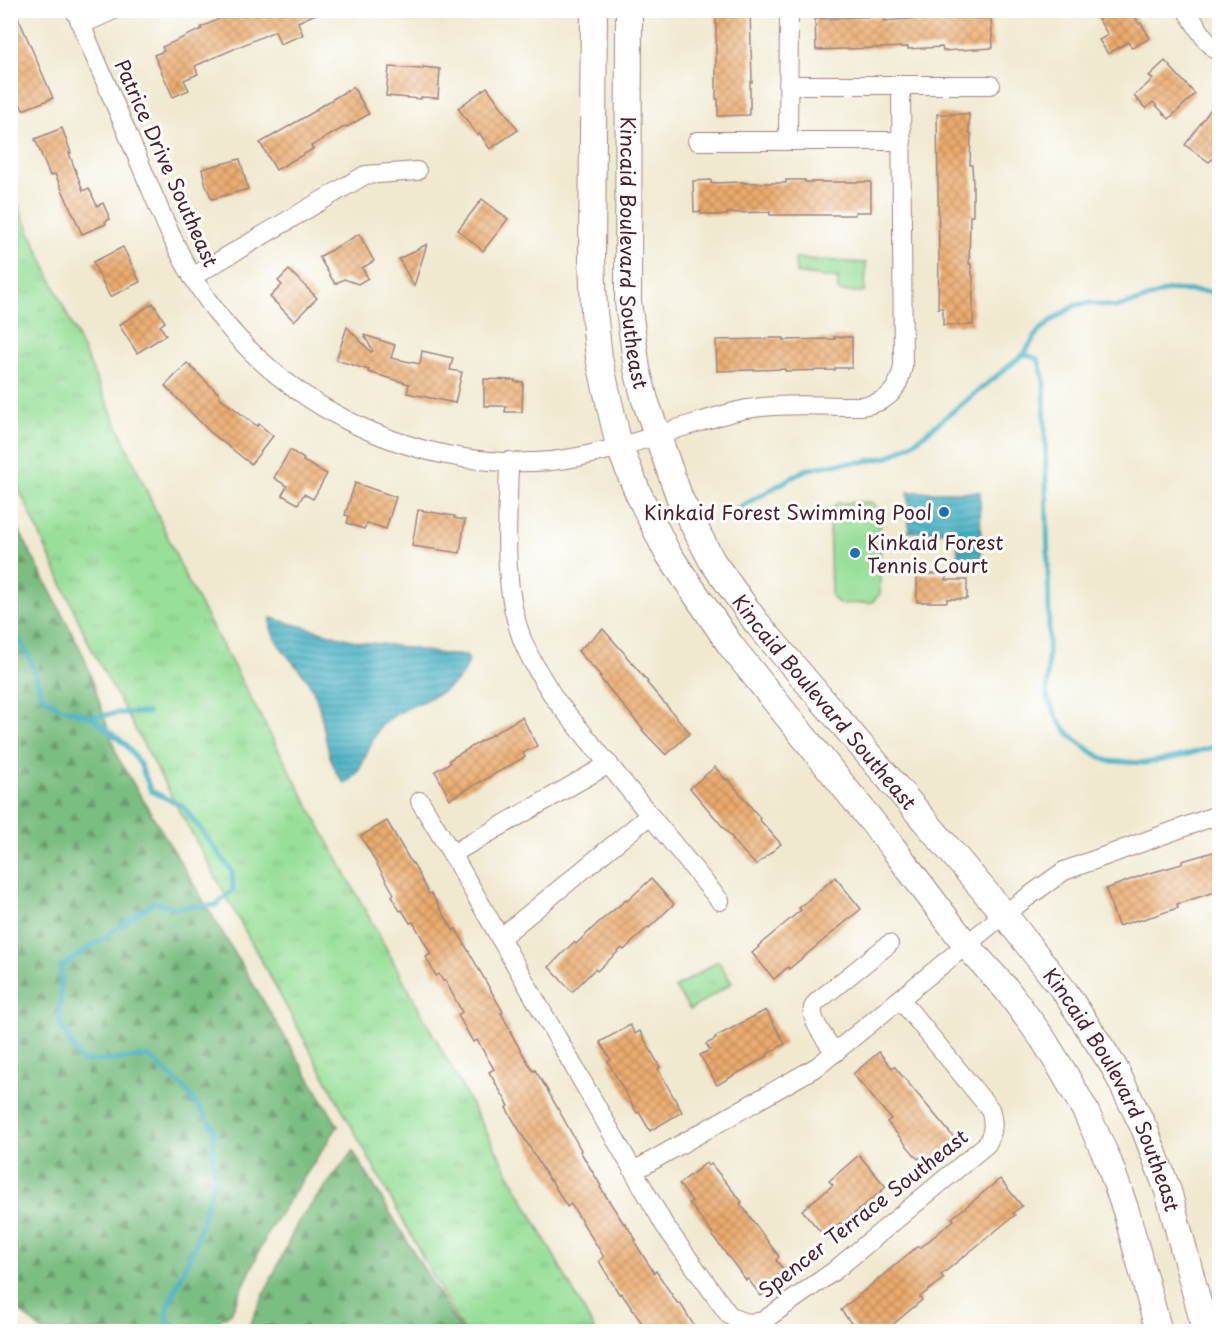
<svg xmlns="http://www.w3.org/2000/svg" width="1230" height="1342" font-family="'Playpen Sans',sans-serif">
  <defs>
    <pattern id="grass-tufts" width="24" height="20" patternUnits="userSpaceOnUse" patternTransform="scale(1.5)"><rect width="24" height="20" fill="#98df99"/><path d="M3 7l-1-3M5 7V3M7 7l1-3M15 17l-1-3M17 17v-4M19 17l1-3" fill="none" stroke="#84bf84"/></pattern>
    <pattern id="forest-firs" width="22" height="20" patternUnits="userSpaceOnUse" patternTransform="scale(1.5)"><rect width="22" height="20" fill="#7abe81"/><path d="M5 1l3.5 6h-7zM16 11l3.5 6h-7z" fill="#669a6a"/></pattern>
    <pattern id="water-rules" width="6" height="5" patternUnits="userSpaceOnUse" patternTransform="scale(1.5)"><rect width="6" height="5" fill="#46b1c3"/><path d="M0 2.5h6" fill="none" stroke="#3c8f9f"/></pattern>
    <pattern id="building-cross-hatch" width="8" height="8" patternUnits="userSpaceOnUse" patternTransform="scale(1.5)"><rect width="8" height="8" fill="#ebab6d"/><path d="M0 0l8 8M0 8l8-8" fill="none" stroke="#c08b5a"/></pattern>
  </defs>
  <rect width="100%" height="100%" fill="#fff"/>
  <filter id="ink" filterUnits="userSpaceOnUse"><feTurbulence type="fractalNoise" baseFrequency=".0167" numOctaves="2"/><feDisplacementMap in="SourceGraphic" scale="12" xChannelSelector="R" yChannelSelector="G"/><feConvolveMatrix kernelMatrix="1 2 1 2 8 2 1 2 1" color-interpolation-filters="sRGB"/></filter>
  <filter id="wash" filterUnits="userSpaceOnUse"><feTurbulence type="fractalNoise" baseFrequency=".008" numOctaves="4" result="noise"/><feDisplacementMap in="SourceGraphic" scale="24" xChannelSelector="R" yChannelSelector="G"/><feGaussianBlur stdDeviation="1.35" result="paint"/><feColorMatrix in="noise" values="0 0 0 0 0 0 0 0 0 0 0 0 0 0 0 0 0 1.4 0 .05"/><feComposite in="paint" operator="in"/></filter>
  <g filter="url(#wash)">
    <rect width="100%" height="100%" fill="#f0e9d0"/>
    <g fill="url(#grass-tufts)" stroke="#717f62" stroke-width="1.5">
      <path d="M11 190 187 580 345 873 595 1331H463L92 650 11 471Z"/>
      <path d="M795 258 866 263 865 291 862 292H841L838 290V279L796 273Z"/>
      <path d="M718 961 732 983 690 1010 675 988Z"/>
    </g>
    <g fill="url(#forest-firs)" stroke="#626e56" stroke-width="1.5">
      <path d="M11 515 84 656 118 758 338 1126 269 1230 231 1313 209 1328 193 1331H42L11 1303Z"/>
      <path d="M353 1151 461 1331H243L251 1322 298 1222Z"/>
    </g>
    <path fill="#98df99" stroke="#717f62" stroke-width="1.5" d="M871 502 880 510V594L871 603 839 604 831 595 829 512 837 503Z"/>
    <g fill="url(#water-rules)" stroke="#486877" stroke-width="1.5">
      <path d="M908 492H980L981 557 958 558 957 532H909Z"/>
      <path d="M271 618 359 642 390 645 449 655H466L469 661C457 699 407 700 381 726 368 740 363 779 344 783 320 754 328 712 308 681 297 664 266 639 271 618Z"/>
    </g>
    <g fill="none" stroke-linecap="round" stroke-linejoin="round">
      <g stroke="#46b1c3" stroke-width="5">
        <path d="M1024 354 1038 359 1044 380 1049 615 1047 696 1058 720 1070 735 1090 751 1108 761 1145 763 1178 757 1213 747 1220 744"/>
        <path d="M732 512 805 470 834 464 861 462 889 457 916 441 1024 354 1038 332 1055 318 1076 305 1089 303 1115 307 1136 302 1169 290 1220 292"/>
        <path d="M10 621 32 663 41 695 59 707 92 717 126 745 140 764 151 791 183 806 232 871 233 890 216 905 179 907 153 903 61 967 60 1024 81 1061H102L148 1056 186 1090 214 1128 213 1185 195 1245 167 1308 168 1332"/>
        <path d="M92 717 118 713H148"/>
      </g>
    </g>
    <g id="blocks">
      <g fill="url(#building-cross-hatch)">
        <path d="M10 10H15L53 98 23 110 17 97 10 100Z"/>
        <path d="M245 10H324L298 22 303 35 280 44 275 31 195 66 198 74 184 80 189 90 173 97 154 55 164 51 162 47 202 29 201 27 231 14 232 16Z"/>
        <path d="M720 10H750L752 82H750V108H749V115L718 116V99H716V14H720Z"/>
        <path d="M1105 10H1131L1139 24 1141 23 1150 38 1132 48 1128 42 1108 54 1099 40 1108 35 1096 15Z"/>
        <path d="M976 15V18H991L993 48 943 51 942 47 908 49V47L816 50 815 19 884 16V21L942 16V17Z"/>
        <path d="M1165 61 1195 94 1169 119 1153 102 1146 109 1134 96 1153 79 1149 76Z"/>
        <path d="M389 67 423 69V67L440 69 438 98 421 97V99L386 96Z"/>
        <path d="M353 87 369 114 347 127 346 126 311 146 313 149 276 170 260 143 317 110 316 109Z"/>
        <path d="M487 87 518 130 490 149 480 134 477 135 458 108Z"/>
        <path d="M1220 96V165L1212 159 1209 162 1185 145Z"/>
        <path d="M937 114H969V133H971L970 165H972L973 183V216H970L969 264H971L972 275H973V325H943V308H938L939 258Z"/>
        <path d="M62 128 71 153H69L83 191 89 188 97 206 103 203 110 219 105 222 106 224 82 234 55 174 50 176 35 139Z"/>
        <path d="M240 159 248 189 212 199 206 186 202 169Z"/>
        <path d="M711 180V183L744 182V183H786V180H805V182H871V212H855V215H770V212L727 213V215H711V214H701V211L694 212 693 181Z"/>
        <path d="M482 199 508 219 483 251 458 230Z"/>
        <path d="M359 234 374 261 362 268 368 278 358 284 344 279 335 284 319 257Z"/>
        <path d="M427 244 414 286 399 259Z"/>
        <path d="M123 247 140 282 110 297 93 262Z"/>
        <path d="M289 270 317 298 294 321 270 297 282 285 278 281Z"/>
        <path d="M153 303 165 322 160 326 166 335 137 353 119 325Z"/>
        <path d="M347 327 371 352 373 351 364 335 395 345 391 358 420 364 422 351 453 358 450 370 462 372 455 403 407 393 409 384 368 372 369 370 336 360Z"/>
        <path d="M834 337H852V368H835V370L785 371V369L717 371 716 340 767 339 768 338H784V340L835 339Z"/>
        <path d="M187 363 220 395 219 397 257 426 259 424 273 436 251 464 210 432 165 386Z"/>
        <path d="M484 379 515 380V382H523L522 412H505L506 406H484Z"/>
        <path d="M290 450 304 459 303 461 327 474 313 499 304 494 298 504 282 495 287 486 274 478Z"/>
        <path d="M355 483 396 497 386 529 367 523 364 529 347 523 349 516 345 515Z"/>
        <path d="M418 510 455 516 454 518 465 520 460 553 412 546Z"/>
        <path d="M917 574H946V580H967V599H947V602H917Z"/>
        <path d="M603 629 626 655V656L648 682 647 683 690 733 666 755 642 730 643 729 599 677 601 676 578 651Z"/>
        <path d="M522 717 537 746 523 753 525 757 450 799 435 771 450 763 449 760Z"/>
        <path d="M715 767 726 780 728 779 760 818 759 819 781 844 756 865 733 841 734 840 690 788Z"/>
        <path d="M387 821 412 864 413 863 429 894 431 893 453 930 456 929 503 1012 501 1013 511 1031 510 1032 533 1071 535 1070 545 1086 581 1150 580 1151 601 1186 600 1187 624 1224 625 1223 636 1240 634 1241 654 1273 656 1271 678 1304 680 1303 698 1332H648L621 1293 619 1294 599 1261 604 1257 571 1204 567 1207 551 1180 550 1181 506 1108 509 1106 489 1072 494 1069 477 1040 473 1042 458 1015 462 1012 445 980 443 981 439 974 436 976 426 957 431 954 413 922 410 923 402 910 400 911 392 896 394 894 361 836Z"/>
        <path d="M1220 850V889L1215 890V892L1177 904 1178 908 1138 921 1137 920 1118 926 1106 889 1143 875 1182 864V861Z"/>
        <path d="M835 877 861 909 789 969 788 967 774 979 752 953 759 947 758 946 801 910 799 908Z"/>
        <path d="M651 879 674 904 649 928 648 927 624 950 622 948 597 971 595 969 572 992 549 967 574 942 576 944 599 922 626 900 627 901Z"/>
        <path d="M766 1010 785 1044 767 1054 768 1056 717 1085 700 1055 710 1050 706 1044 716 1039 715 1037Z"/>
        <path d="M630 1025 635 1034 640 1031 660 1067 658 1069 682 1112 650 1131 639 1112 637 1113 608 1062 611 1060 600 1042Z"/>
        <path d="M879 1052 892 1068 894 1066 956 1140 930 1163 923 1155 918 1159 887 1122 891 1119 853 1074Z"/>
        <path d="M859 1155 886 1187 841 1225 840 1223 824 1236 802 1210 833 1185 829 1181Z"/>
        <path d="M706 1163 708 1166 711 1164 742 1202 740 1203 779 1257 776 1260 788 1275 761 1296 748 1279 746 1280 712 1235 713 1234 689 1203 692 1201 679 1184Z"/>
        <path d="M1000 1179 1022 1206 1013 1213 1015 1215 941 1275 944 1278 920 1297 922 1300 884 1332H858L841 1310 918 1246 920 1248 954 1220 952 1218Z"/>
      </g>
    </g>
  </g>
  <g filter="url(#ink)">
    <use href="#blocks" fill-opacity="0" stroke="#9d847e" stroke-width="1.5"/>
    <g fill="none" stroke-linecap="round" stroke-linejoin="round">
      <defs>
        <g id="street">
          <path d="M75 10C98 65 121 119 144 173 159 208 173 244 192 276 265 400 408 473 551 461 600 456 649 437 696 423 713 418 730 412 747 409 783 403 824 406 861 406 887 403 898 392 903 366L901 85"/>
          <path d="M1186 10 1206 40 1220 54"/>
          <path d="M81 25 114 10"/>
          <path d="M788 85H991"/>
          <path d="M697 141H902"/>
          <path d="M788 141 789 10"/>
          <path d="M192 277 365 175 417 171"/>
          <path d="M509 461C508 520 501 583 522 639 530 660 543 680 555 699L720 901"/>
          <path d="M420 801 452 854 665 1226 729 1315C741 1323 749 1324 763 1321L834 1271 987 1144C994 1131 994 1123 990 1109L900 999"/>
          <path d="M452 854 609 764"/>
          <path d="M500 938 650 815"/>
          <path d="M835 1053C828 1042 810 1021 813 1008 814 1006 817 1001 819 1000L889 944"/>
          <path d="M634 1171 818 1066 1004 914 1064 871 1220 814"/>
        </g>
        <g id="secondary">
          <path d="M594 10 592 257 594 311 599 358 619 446 638 493 667 552 731 646 890 844 967 946 1007 990 1043 1039 1064 1073 1085 1110 1108 1160 1126 1211 1159 1332"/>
          <path id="s1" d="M629 10 628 302 637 369 645 400 680 499 712 561 756 622 1004 914 1065 992 1114 1067 1145 1130 1168 1191 1206 1332"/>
        </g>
      </defs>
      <use href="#street" stroke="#9d847e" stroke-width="20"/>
      <use href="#secondary" stroke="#9d847e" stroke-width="28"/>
      <use href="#street" stroke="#fff" stroke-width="18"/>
      <use href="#secondary" stroke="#fff" stroke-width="26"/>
    </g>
  </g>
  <g fill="#1f6fb2" stroke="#fff" stroke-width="2">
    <circle cx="944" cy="512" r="6"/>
    <circle cx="855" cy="553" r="6"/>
  </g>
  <g text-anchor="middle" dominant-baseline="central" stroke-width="6" stroke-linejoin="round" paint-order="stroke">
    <g font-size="20" fill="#4a1f2b" stroke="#fff">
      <text transform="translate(167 163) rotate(66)">Patrice Drive Southeast</text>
      <text stroke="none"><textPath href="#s1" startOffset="243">Kincaid Boulevard Southeast</textPath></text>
      <text stroke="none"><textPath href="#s1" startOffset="747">Kincaid Boulevard Southeast</textPath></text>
      <text stroke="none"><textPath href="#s1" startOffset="1233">Kincaid Boulevard Southeast</textPath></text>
      <text transform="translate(863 1213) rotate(-38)">Spencer Terrace Southeast</text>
    </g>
    <g font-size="20" fill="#4a1f2b" stroke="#fff" text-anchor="end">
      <text x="932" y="512">Kinkaid Forest Swimming Pool</text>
      <text x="867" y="542" text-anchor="start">Kinkaid Forest<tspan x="867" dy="23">Tennis Court</tspan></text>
    </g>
  </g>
  <rect width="1230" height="1342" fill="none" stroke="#fff" stroke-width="36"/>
</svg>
